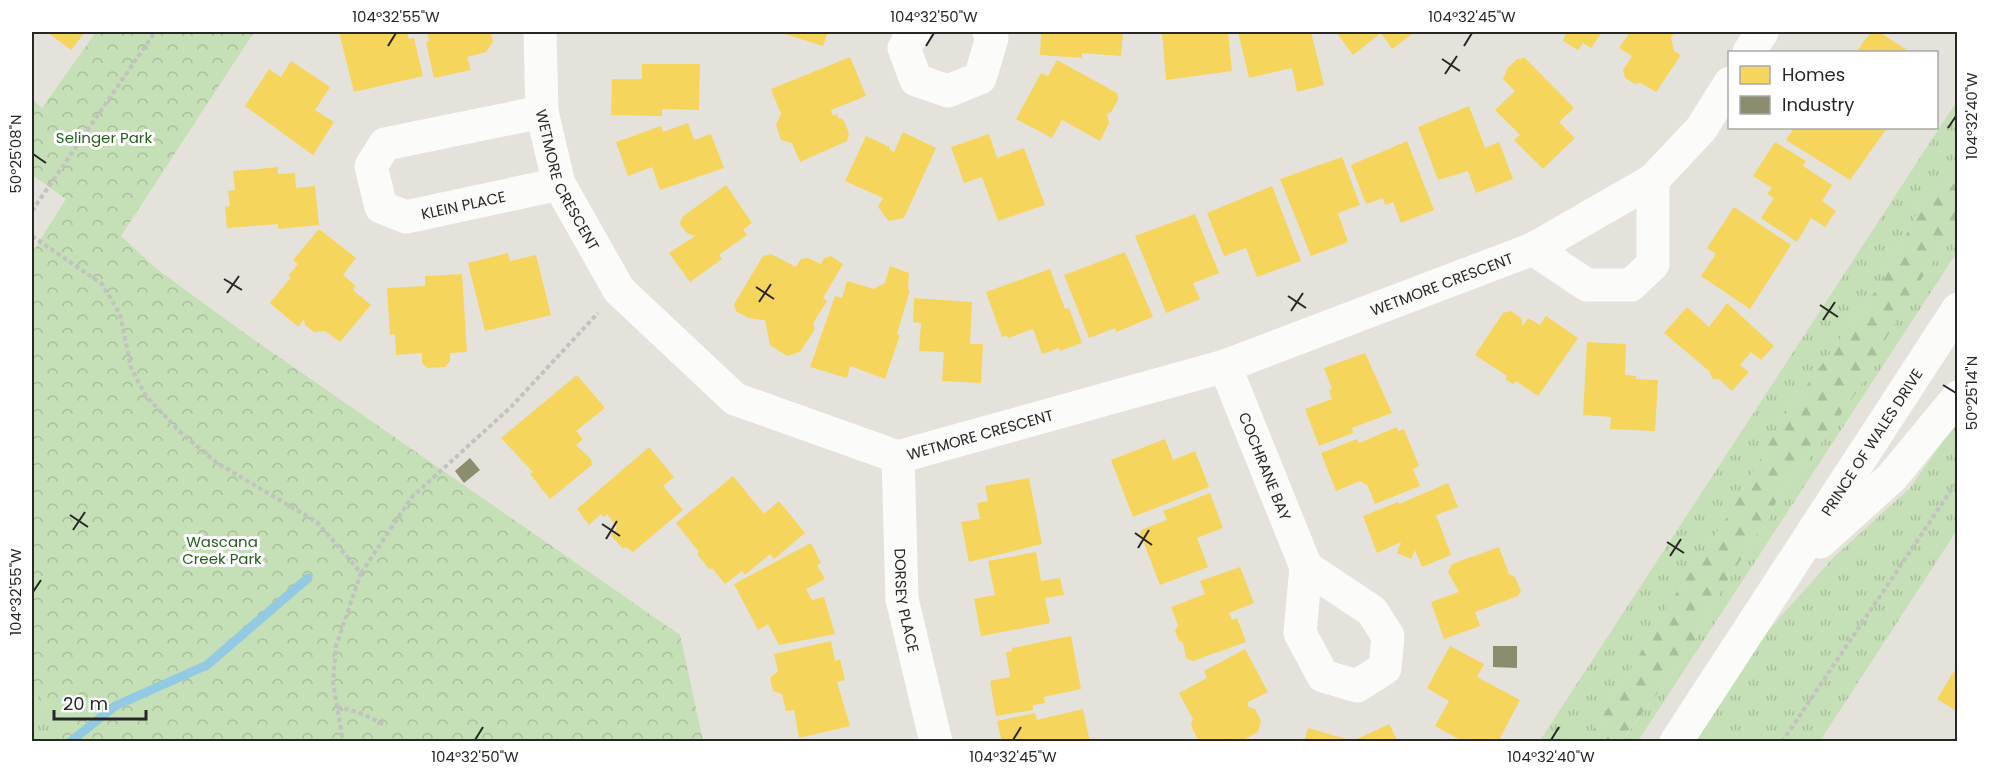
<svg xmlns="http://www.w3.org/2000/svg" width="1989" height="773" font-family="Poppins,sans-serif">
  <defs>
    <pattern id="grass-tufts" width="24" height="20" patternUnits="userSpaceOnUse" patternTransform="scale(1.5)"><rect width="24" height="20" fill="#c5dfb6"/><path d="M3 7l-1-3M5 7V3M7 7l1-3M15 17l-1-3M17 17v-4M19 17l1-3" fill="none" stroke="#a9bf9c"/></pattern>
    <pattern id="forest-firs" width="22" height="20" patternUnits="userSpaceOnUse" patternTransform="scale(1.5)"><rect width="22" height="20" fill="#c5dfb6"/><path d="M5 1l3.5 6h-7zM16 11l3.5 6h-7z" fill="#a9bf9c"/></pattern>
    <pattern id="park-crowns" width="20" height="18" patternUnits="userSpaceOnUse" patternTransform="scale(1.5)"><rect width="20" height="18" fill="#c5dfb6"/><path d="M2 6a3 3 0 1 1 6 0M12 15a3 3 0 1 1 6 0" fill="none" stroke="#a9bf9c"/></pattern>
  </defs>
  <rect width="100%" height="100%" fill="#e5e2dc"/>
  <g fill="url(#grass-tufts)">
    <path d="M1957 101V185L1946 182 1922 203 1884 279 1786 414 1725 520 1673 598 1600 721 1584 741 1539 742Z"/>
    <path d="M1957 225V252L1638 741 1621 742 1691 650 1708 612 1757 534 1766 525 1780 493 1813 454 1856 393 1908 299Z"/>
    <path d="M1957 421V530L1820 741 1690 742 1748 653 1835 556 1910 488Z"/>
    <path d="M32 688 56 716 60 741H32Z"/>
  </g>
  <path fill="url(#forest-firs)" d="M1946 182 1957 185V225L1908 299 1856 393 1813 454 1780 493 1766 525 1757 534 1708 612 1691 650 1621 741H1584L1600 721 1673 598 1725 520 1786 414 1884 279 1922 203Z"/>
  <path fill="url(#park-crowns)" d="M96 32H254L121 236 158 270 243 332 680 635 703 741H60L56 716 32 688V253L66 199 32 175V99L42 108Z"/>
  <g fill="#f6d55c">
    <path d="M47 32H85L71 50Z"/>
    <path d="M339 32H407L409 39 414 38 423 76 354 92Z"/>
    <path d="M427 32H487L491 33 493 42 486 52 467 57 471 70 434 78 426 42 429 41Z"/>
    <path d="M778 32H828L823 46Z"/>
    <path d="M1041 32H1123L1121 56 1082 53V58L1040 55Z"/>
    <path d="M1179 32H1228L1232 71 1166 80 1162 33Z"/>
    <path d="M1238 32H1311L1324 85 1297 92 1292 68 1249 78Z"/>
    <path d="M1336 32H1415L1392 49 1381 33 1353 55Z"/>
    <path d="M1566 32H1602L1591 48 1583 43 1578 50 1563 41Z"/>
    <path d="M1630 32H1675L1671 38 1674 51 1681 55 1656 92 1641 83 1635 84 1625 78 1623 70 1632 56 1619 48Z"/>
    <path d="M1871 32H1879L1907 50 1905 52H1856Z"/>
    <path d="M850 57 866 96 831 110 833 116 837 114 838 118 843 119 849 133 847 141 800 162 792 143 781 140 776 125 781 114 771 89Z"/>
    <path d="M1525 58 1574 108 1559 122 1575 138 1543 169 1514 140 1520 135 1495 110 1515 91 1503 79 1507 69 1517 59Z"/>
    <path d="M1057 60 1117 93 1118 100 1111 112 1107 114 1109 123 1100 141 1062 120 1052 138 1016 119 1041 73 1048 76Z"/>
    <path d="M291 61 330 87 315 110 334 122 313 155 245 106 269 69 281 77Z"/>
    <path d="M642 64H700L699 110 662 109V116L611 115 612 79H642Z"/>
    <path d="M1469 106 1485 148 1499 142 1513 179 1476 193 1468 171 1438 180 1418 127Z"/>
    <path d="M688 123 694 140 711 134 724 168 660 190 652 167 628 176 616 142 661 126 663 132Z"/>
    <path d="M1794 128H1887L1850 180 1786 140Z"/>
    <path d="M903 132 936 148 904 218 889 221 878 207 883 198 845 181 866 136 890 147 889 149 894 152Z"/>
    <path d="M989 134 997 158 1024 148 1045 205 998 221 982 177 964 183 951 147Z"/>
    <path d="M1407 141 1434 210 1401 223 1393 202 1385 205 1383 198 1366 204 1351 165Z"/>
    <path d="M1775 142 1806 161 1803 166 1832 185 1822 201 1836 211 1825 227 1811 218 1797 242 1761 218 1774 198 1767 194 1772 188 1753 176Z"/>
    <path d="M1342 157 1360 205 1338 213 1348 242 1311 256 1280 179Z"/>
    <path d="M278 167V174L295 173 296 188 315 186 319 225 278 229V224L227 228 225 207 230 206 228 191 235 190 233 171Z"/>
    <path d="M726 185 752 223 743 230 747 235 719 255 722 259 690 282 669 253 695 236 687 233 680 224 682 217Z"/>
    <path d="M1272 186 1301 261 1257 277 1246 248 1224 256 1207 213Z"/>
    <path d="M1734 207 1791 245 1750 309 1701 276 1716 254 1707 248Z"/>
    <path d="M1195 214 1219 273 1193 283 1200 299 1166 313 1135 236Z"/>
    <path d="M319 229 356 258 343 275 356 286 353 290 371 305 340 342 325 331 314 332 305 325 304 319 298 327 270 303 291 277 288 276 298 264 293 260Z"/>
    <path d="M1125 252 1153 317 1116 332 1115 328 1089 338 1064 275Z"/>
    <path d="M508 253 510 261 536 255 551 315 485 331 468 263Z"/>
    <path d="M771 254 796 267 801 259 808 258 821 264 824 258 831 256 843 264 823 298 827 301 813 323 815 329 800 352 787 356 770 345 765 320 748 318 736 311 734 304 763 256Z"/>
    <path d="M890 266 909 273 908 289 910 290 897 334 900 335 885 379 850 366 847 378 810 367 835 296 842 298 847 281 874 289 885 283Z"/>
    <path d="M1050 269 1065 309 1069 308 1082 343 1060 351 1059 348 1042 354 1033 329 1008 338 1007 336 1002 337 986 292Z"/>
    <path d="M462 274 467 352 450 353V361L445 367 427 368 422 363V353L396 355 395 334 390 335 387 288 425 286V276Z"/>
    <path d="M914 298 972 302 970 344H983L981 383 942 381 944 352 919 351 921 323 913 322Z"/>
    <path d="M1727 303 1774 346 1761 360 1751 352 1740 365 1749 372 1732 391 1719 379H1713L1709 371 1664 333 1687 307 1709 327Z"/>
    <path d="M1511 311 1521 318 1523 326 1528 318 1540 325 1546 316 1578 338 1538 396 1516 381 1513 384 1505 379 1507 376 1475 355 1503 313Z"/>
    <path d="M1587 342 1626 344 1625 375 1636 376V379L1658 380 1655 431 1610 429 1611 417 1583 415Z"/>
    <path d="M1365 353 1392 413 1352 428 1353 433 1319 446 1305 409 1332 399 1329 390 1332 389 1324 368Z"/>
    <path d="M577 375 605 408 576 431 583 439 576 445 591 459 592 465 550 499 530 474 533 472 501 438Z"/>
    <path d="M1397 427 1398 431 1404 429 1419 466 1413 469 1420 486 1375 504 1368 486 1360 481 1336 491 1321 453 1357 439 1359 443Z"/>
    <path d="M1165 439 1173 460 1195 451 1209 487 1133 517 1111 460Z"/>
    <path d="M649 447 674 477 663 486 683 510 633 552 626 547 623 549 611 535 617 527 607 514 604 517 601 514 589 525 577 509Z"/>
    <path d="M733 476 764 514 779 501 805 533 774 559 770 554 745 575 742 571 725 584 712 568 710 570 697 554 699 552 676 523Z"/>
    <path d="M1029 478 1042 544 969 562 961 522 980 519 977 503 988 501 985 486Z"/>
    <path d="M1448 483 1458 507 1436 515 1451 555 1422 567 1415 550 1411 559 1397 553 1401 542 1377 553 1363 516 1398 502 1399 504Z"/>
    <path d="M1210 493 1223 528 1197 538 1208 567 1160 585 1140 533 1141 530 1167 520 1163 511Z"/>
    <path d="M811 543 821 563 817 565 825 579 806 589 812 600 824 597 835 634 779 645 768 624 758 630 734 584Z"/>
    <path d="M1499 547 1509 574 1515 577 1521 591 1518 596 1475 612 1480 626 1444 639 1431 602 1459 592 1448 572 1452 564Z"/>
    <path d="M1036 552 1041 581 1060 578 1064 595 1045 598 1050 623 981 636 974 599 995 595 988 561Z"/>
    <path d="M1240 567 1254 603 1229 613 1232 620 1237 618 1246 642 1193 661 1186 658 1183 643 1179 641 1175 631 1178 625 1171 607 1205 594 1200 581Z"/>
    <path d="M1071 636 1081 689 1044 697 1045 703 1033 705V710L996 716 990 681 1010 677 1006 652 1012 651V648Z"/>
    <path d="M831 641 835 661 840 659 845 680 837 682 850 726 799 738 794 710 786 711 782 694 773 691 770 678 778 671 774 654Z"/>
    <path d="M1450 646 1484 664 1477 677 1520 700 1498 742H1464L1435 726 1449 701 1427 688Z"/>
    <path d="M1245 649 1268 692 1248 702V707L1255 709 1261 721 1258 732 1240 742H1205L1197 738 1191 725 1193 719 1179 693 1207 678 1204 671Z"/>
    <path d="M1954 671 1958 673V712L1937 699Z"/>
    <path d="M1083 709 1090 742H1002L997 721 1035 713 1037 720Z"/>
    <path d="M1389 724 1398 742H1304L1308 728 1353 741Z"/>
  </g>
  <g fill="#8c8c6e">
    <path d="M470 458 480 470 464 483 455 471Z"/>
    <path d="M1493 646H1517V668L1493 667Z"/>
  </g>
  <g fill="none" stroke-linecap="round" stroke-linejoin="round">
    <path stroke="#92cae4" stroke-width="9" d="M70 742 115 706 207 665 308 578"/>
    <g stroke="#c2c2c1" stroke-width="4" stroke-dasharray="4.5 3" stroke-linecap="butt">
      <path d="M32 211 155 32"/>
      <path d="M32 236 102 284 120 314 131 368 146 396 179 431 217 463 317 522 361 573 336 646 333 683 343 742"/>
      <path d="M361 573 412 497 511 407 598 313"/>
      <path d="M337 707 358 712 385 725"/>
      <path d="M1782 742 1958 480"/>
    </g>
    <g stroke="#fbfbfa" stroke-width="33">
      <path id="s1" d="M540 32 542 112 559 184 619 290 735 399 898 457 1225 366 1533 249 1653 180 1701 129 1730 83"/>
      <path d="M914 32 904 48 916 80 948 91 980 78 992 38 989 32"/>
      <path d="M1749 52 1762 32"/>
      <path id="s2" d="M542 112 385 144 371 166 381 207 406 217 559 184"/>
      <path d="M1533 249 1587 285H1631L1653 264V180"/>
      <path id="s3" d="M1225 366 1306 567 1300 633 1323 676 1357 686 1385 668 1388 636 1372 611 1306 567"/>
      <path id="s4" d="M898 457 902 599 936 742"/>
    </g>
    <g stroke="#fbfbfa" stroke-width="33">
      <path d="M1820 542 1892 477 1958 397"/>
      <path id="s5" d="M1676 742 1958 309"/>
    </g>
  </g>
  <path fill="none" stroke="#272727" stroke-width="2" d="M388 46 396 33M926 46 934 33M1464 46 1472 33M1442 59 1460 71M1445 74 1457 56M1948 128 1956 116M33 154 46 163M224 279 242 290M756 287 774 299M227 293 239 276M1288 296 1306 308M759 302 771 284M1820 305 1838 317M1291 311 1303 293M1823 320 1835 302M1943 385 1956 393M70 515 88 527M602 524 620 536M73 530 85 512M1135 533 1152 545M606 539 617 521M1667 542 1684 553M1138 548 1149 530M1670 556 1681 539M33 592 41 580M475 740 483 727M1013 740 1021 727M1551 740 1559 727"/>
  <g text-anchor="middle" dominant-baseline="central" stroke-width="6" stroke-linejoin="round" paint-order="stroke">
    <g font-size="15" fill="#255e1c" stroke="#fff">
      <text x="104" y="137">Selinger Park</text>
      <text x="222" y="541">Wascana<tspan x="222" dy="17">Creek Park</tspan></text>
    </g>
    <g font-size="15" fill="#272727" stroke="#fff">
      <text stroke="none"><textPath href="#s1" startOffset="153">WETMORE CRESCENT</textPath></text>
      <text stroke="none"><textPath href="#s2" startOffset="314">KLEIN PLACE</textPath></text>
      <text stroke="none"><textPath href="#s1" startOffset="1179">WETMORE CRESCENT</textPath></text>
      <text stroke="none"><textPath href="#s1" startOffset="693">WETMORE CRESCENT</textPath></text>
      <text stroke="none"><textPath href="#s5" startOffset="358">PRINCE OF WALES DRIVE</textPath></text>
      <text stroke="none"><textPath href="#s3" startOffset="108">COCHRANE BAY</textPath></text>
      <text stroke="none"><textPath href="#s4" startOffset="144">DORSEY PLACE</textPath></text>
    </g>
  </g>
  <rect width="1989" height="773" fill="none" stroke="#ffffff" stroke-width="66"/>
  <rect x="1728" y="51" width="210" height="78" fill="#ffffff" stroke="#a9a9a9" stroke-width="1.5"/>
  <rect x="1740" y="66" width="30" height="18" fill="#f6d55c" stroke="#a9a9a9" stroke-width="1.5"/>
  <text x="1782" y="81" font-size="18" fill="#272727">Homes</text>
  <rect x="1740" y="96" width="30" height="18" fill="#8c8c6e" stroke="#a9a9a9" stroke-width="1.5"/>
  <text x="1782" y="111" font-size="18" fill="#272727">Industry</text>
  <path d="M54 710v9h92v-9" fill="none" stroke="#272727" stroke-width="3"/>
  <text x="63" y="710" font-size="18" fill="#272727" stroke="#ffffff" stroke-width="4.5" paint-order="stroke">20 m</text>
  <rect x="33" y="33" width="1923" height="707" fill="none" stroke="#272727" stroke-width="2"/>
  <g font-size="15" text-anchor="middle" fill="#272727">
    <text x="396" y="22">104°32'55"W</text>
    <text x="934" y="22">104°32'50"W</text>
    <text x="1472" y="22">104°32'45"W</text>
    <text transform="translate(1972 116) rotate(-90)" y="5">104°32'40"W</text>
    <text transform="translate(16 154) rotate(-90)" y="5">50°25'08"N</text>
    <text transform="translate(1972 393) rotate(-90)" y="5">50°25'14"N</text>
    <text transform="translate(16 592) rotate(-90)" y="5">104°32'55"W</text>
    <text x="475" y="762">104°32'50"W</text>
    <text x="1013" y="762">104°32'45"W</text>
    <text x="1551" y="762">104°32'40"W</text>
  </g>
</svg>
